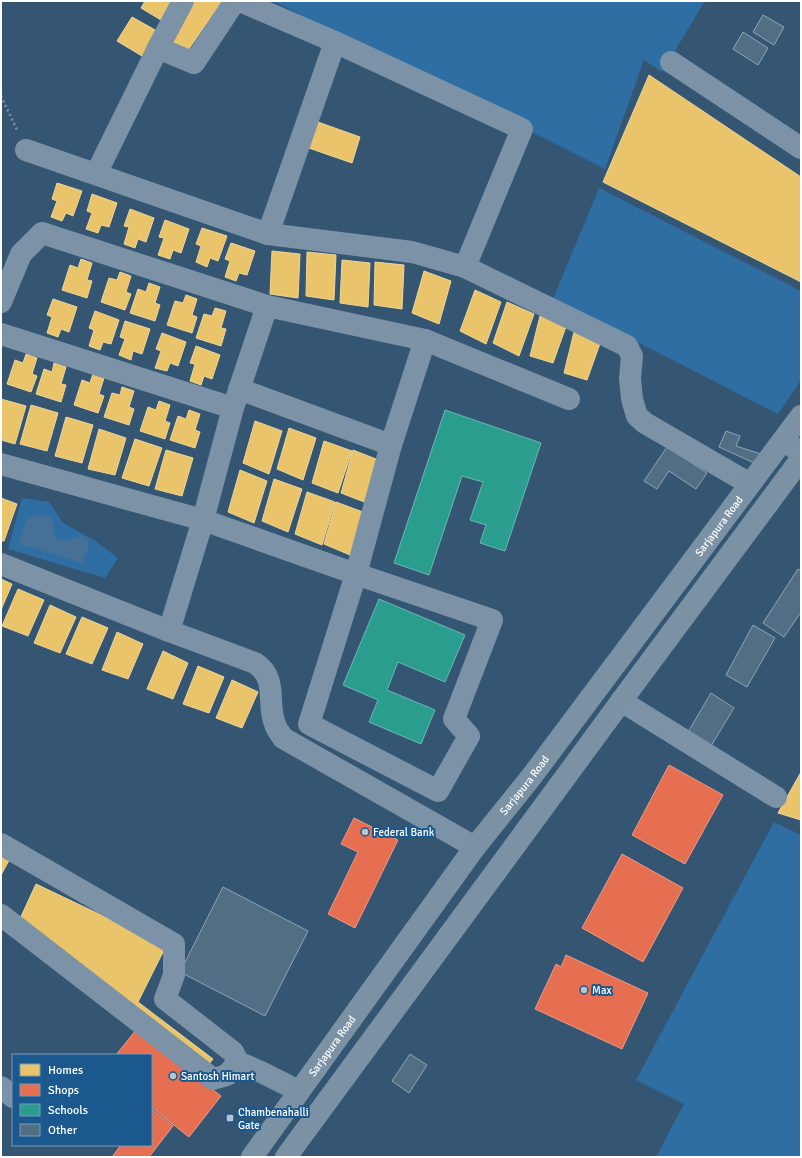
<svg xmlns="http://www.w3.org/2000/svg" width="802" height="1158" font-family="Signika,sans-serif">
  <rect width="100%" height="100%" fill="#345673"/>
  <g fill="#2e6ea3">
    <path d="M273 1H705L662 72 644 60 605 169Z"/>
    <path d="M599 188 801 291V380L778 414 553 299Z"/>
    <path d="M22 498 49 502 63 523 94 540 118 558 105 578 8 549Z"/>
    <path d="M774 822 801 835V1091L799 1095 801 1097V1157H656L684 1104 636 1080Z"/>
  </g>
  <path fill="#467096" d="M35 515 46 516 53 520V533L58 539 66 541 82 536 88 541V549L82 563 19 544 26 521Z"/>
  <g fill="#e9c46a" stroke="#f0d697">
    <path d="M145 1H180L166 23 141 8Z"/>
    <path d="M191 1H222L184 56 163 42Z"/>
    <path d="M132 17 157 31 142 56 117 41Z"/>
    <path d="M649 75 801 177V282L603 182Z"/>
    <path d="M315 121 360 137 352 163 306 147Z"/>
    <path d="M57 183 82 191 73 216 66 213 62 221 51 217 57 201 52 199Z"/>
    <path d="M92 194 117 203 109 227 101 225 98 233 86 229 92 213 87 211Z"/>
    <path d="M130 209 154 218 146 242 138 239 135 248 124 244 129 227 124 226Z"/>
    <path d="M165 220 189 229 181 253 173 250 170 259 158 255 164 238 159 237Z"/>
    <path d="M202 228 227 236 218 261 210 258 207 267 196 262 201 246 196 244Z"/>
    <path d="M231 243 255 251 247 275 239 273 236 281 225 277 230 261 225 259Z"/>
    <path d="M272 251 300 254 298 298 270 294Z"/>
    <path d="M307 252 336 255 334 300 306 296Z"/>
    <path d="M81 259 92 263 87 280 92 281 87 298 62 290 70 265 78 268Z"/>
    <path d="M342 260 370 263 368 307 340 303Z"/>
    <path d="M375 262 404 265 402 309 374 305Z"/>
    <path d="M424 271 451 281 439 324 412 313Z"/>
    <path d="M120 272 131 276 126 292 131 294 125 310 101 302 109 278 117 280Z"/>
    <path d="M149 283 160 287 155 303 160 305 155 321 130 313 138 289 146 292Z"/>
    <path d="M475 290 501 302 486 344 460 331Z"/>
    <path d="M186 295 197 299 192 315 197 317 192 333 167 325 175 301 183 303Z"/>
    <path d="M53 299 77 307 69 332 61 329 58 337 47 333 52 317 47 315Z"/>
    <path d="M507 302 534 314 519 356 493 343Z"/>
    <path d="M215 308 226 311 221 328 226 329 221 346 196 338 204 314 212 316Z"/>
    <path d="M95 311 119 320 111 344 103 342 100 350 89 346 94 330 89 328Z"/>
    <path d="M540 316 568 321 553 363 530 356Z"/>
    <path d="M125 321 150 329 142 354 133 351 131 360 119 355 125 339 120 337Z"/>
    <path d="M574 332 602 338 587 380 564 373Z"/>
    <path d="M162 333 186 342 178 366 170 363 167 371 155 368 161 351 156 349Z"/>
    <path d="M196 346 220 355 212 379 204 376 201 385 190 381 195 364 190 363Z"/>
    <path d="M26 354 37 358 32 374 37 376 31 392 7 384 15 360 23 363Z"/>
    <path d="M54 363 66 367 61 384 66 385 61 402 36 394 44 369 52 372Z"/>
    <path d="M93 374 104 378 99 394 104 396 98 413 74 405 82 380 90 383Z"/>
    <path d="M122 387 134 391 129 407 134 409 129 425 104 417 112 393 120 395Z"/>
    <path d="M1 399 26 406 15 444 1 440Z"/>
    <path d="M159 401 170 405 165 421 170 423 165 439 140 431 148 407 156 410Z"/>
    <path d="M31 405 58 413 47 451 20 444Z"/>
    <path d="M189 410 200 414 195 430 200 432 195 448 170 440 178 416 186 419Z"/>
    <path d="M66 417 93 425 82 463 55 456Z"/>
    <path d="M255 421 282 431 269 474 243 463Z"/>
    <path d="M289 428 316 438 303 480 277 469Z"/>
    <path d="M99 429 126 438 115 475 88 469Z"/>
    <path d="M135 439 162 448 149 486 122 478Z"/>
    <path d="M324 441 352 451 338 493 312 483Z"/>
    <path d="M166 450 193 458 182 496 155 489Z"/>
    <path d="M353 450 381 461 367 503 341 493Z"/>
    <path d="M240 470 267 481 254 523 228 512Z"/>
    <path d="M274 479 302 489 288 532 262 521Z"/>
    <path d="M307 492 335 502 322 545 295 534Z"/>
    <path d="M1 498 17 504 4 541H1Z"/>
    <path d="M336 502 363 512 350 555 324 544Z"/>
    <path d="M1 579 12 584 1 610Z"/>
    <path d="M18 589 44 600 28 636 2 626Z"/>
    <path d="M50 605 76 617 60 653 34 643Z"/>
    <path d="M82 617 108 628 92 664 66 654Z"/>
    <path d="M117 632 143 644 128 679 102 670Z"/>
    <path d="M163 651 188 663 173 699 147 689Z"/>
    <path d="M198 666 224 677 209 713 183 704Z"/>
    <path d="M232 680 258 692 242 728 216 718Z"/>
    <path d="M801 772V820L778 813Z"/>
    <path d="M1 849 12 855 1 875Z"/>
    <path d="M36 884 166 946 138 1002 213 1059 204 1070 18 923Z"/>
  </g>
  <g fill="#e76f51" stroke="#ee9a85">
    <path d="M669 765 723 795 685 864 632 835Z"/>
    <path d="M354 818 398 840 355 928 328 914 358 852 341 844Z"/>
    <path d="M622 854 683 888 643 962 582 928Z"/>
    <path d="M566 955 648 993 622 1049 535 1009 556 964 561 967Z"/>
    <path d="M136 1030 221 1096 189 1137 151 1107V1055H116Z"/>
    <path d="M151 1109 173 1126 149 1157H112L121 1145H151Z"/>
  </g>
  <g fill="#2a9d8f" stroke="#6abab1">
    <path d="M445 410 541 443 505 551 480 543 486 525 470 520 483 482 462 476 429 575 394 563Z"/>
    <path d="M379 599 465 635 445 682 398 662 387 690 435 710 421 744 369 722 378 700 343 685Z"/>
  </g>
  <g fill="#526e85" stroke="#90a4b5">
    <path d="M763 15 784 27 774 45 753 32Z"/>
    <path d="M743 32 768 48 758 65 733 49Z"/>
    <path d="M726 431 740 436 736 446 761 454 754 463 719 447Z"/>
    <path d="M667 447 707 473 696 489 669 471 657 489 644 481Z"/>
    <path d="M798 569 801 571V612L784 637 763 623Z"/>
    <path d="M753 625 775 638 747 687 726 675Z"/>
    <path d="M711 693 734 708 711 746 688 732Z"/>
    <path d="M223 887 308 931 265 1016 180 972Z"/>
    <path d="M410 1054 427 1065 409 1093 392 1081Z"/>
  </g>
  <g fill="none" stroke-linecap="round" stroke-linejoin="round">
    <path stroke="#7b92a7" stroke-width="2.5" stroke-dasharray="2 3" stroke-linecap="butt" d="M1 96 18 132"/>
    <g stroke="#7b92a7" stroke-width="22">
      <path d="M240 1 335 42 268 234"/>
      <path d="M335 42 522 129 465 267"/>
      <path d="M158 48 183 1"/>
      <path d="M671 62 801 148"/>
      <path d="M26 150 268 234 412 252 465 267 627 346 632 356 630 379 632 399 637 416 645 423 750 484"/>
      <path d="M96 174 158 48 194 63 235 1"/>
      <path d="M1 302 21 254 42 233 267 306 425 340 569 399"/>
      <path d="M1 334 233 408"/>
      <path d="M239 389 391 445"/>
      <path d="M784 440 801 453"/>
      <path d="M1 464 203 520 356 574 391 445 425 340"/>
      <path d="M1 564 169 631 255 663C279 679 266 703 275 724 276 729 281 734 283 738L475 847"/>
      <path d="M356 574 492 620 454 719 469 736 438 791 309 724Z"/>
      <path d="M169 631 203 520 233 408 267 306"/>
      <path d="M621 701 776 797"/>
      <path d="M1 844 174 944V975L165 999 233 1052 238 1062 261 1072 299 1091"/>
      <path d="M1 915 213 1079 227 1075 238 1062"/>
      <path d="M1 1087 13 1097"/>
    </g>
    <g stroke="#7b92a5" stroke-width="22">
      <path id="s1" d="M252 1157 475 847 532 776 801 416"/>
      <path d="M286 1157 639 677 801 459"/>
    </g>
  </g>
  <g fill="#b8c4ce" stroke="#1a588d" stroke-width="1.5">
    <circle cx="365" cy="832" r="4"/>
    <circle cx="584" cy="990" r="4"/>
    <circle cx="173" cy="1076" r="4"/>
    <rect x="226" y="1114" width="8" height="8" rx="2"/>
  </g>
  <g text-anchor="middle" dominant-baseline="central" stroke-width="4" stroke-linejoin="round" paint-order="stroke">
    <g font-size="11" fill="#fff" stroke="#1a588d">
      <text stroke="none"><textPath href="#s1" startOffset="785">Sarjapura Road</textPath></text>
      <text stroke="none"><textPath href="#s1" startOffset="461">Sarjapura Road</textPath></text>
      <text stroke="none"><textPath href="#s1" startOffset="137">Sarjapura Road</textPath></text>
    </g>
    <g font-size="11" fill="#fff" stroke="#1a588d" text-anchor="start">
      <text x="373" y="832">Federal Bank</text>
      <text x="592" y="990">Max</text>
      <text x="181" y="1076">Santosh Himart</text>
      <text x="238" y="1112">Chambenahalli<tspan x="238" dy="13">Gate</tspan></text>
    </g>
  </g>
  <rect width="802" height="1158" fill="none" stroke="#ffffff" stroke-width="4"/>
  <rect x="12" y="1054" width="140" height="92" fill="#1a588d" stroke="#769bbb"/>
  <rect x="20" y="1064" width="20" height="12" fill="#e9c46a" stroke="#769bbb"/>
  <text x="48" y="1074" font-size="12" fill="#ffffff">Homes</text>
  <rect x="20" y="1084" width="20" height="12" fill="#e76f51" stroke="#769bbb"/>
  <text x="48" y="1094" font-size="12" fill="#ffffff">Shops</text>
  <rect x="20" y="1104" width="20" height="12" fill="#2a9d8f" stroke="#769bbb"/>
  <text x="48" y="1114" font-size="12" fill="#ffffff">Schools</text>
  <rect x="20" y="1124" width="20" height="12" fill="#526e85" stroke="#769bbb"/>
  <text x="48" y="1134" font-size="12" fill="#ffffff">Other</text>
</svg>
